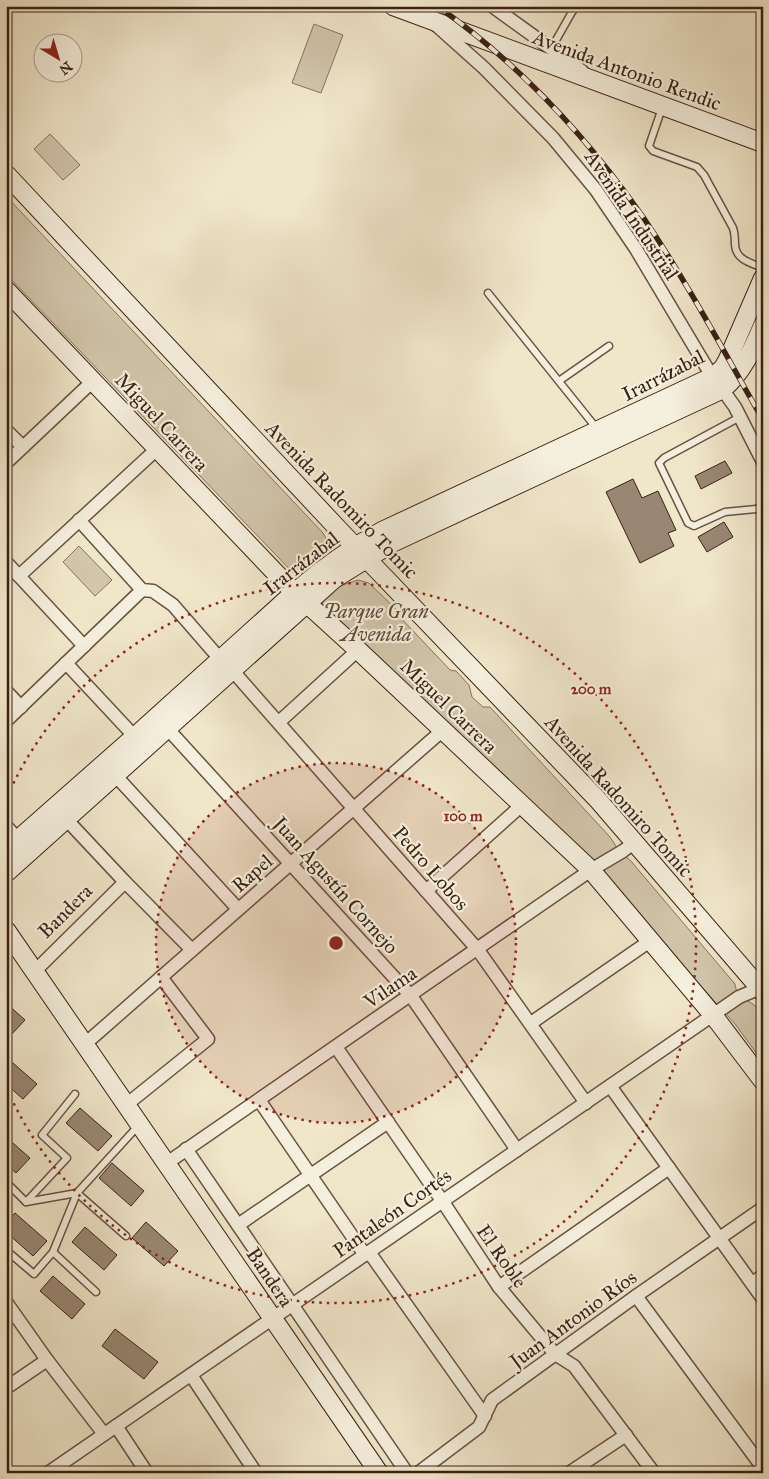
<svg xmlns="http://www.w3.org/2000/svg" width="769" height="1479" font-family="'IM FELL Great Primer',serif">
  <rect width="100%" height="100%" fill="#f0e6ca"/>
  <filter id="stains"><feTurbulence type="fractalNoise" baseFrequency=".004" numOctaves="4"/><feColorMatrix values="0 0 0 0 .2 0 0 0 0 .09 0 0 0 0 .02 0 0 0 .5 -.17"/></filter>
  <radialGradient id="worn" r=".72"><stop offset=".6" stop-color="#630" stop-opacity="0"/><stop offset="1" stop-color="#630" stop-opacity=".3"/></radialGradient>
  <g fill="#d1c5ab" stroke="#867360">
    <path d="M314 24 343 35 321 93 292 83Z"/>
    <path d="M50 134 80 165 63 180 34 149Z"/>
    <path d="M6 196 323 533 329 544C326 562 312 568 297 577L6 274Z"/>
    <path d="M79 546 112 580 95 596 63 562Z"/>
    <path d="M358 580 369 583 397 610 399 616 450 670 456 671 469 685 472 697 483 707H490L610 837 621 854 630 860 735 984C736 1000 757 1001 762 1015 765 1021 763 1053 763 1062L735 1024 594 868 446 728 322 603C328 588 343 585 358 580Z"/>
  </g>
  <g fill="#998773" stroke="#3a2114">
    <path d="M725 461 732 473 701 489 695 476Z"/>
    <path d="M633 479 642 498 658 491 676 530 668 533 674 546 640 563 606 492Z"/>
    <path d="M724 522 733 537 707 552 698 537Z"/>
    <path d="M6 1003 25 1020 11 1035 6 1030Z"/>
    <path d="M6 1057 37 1084 23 1099 6 1084Z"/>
    <path d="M80 1108 112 1136 98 1151 66 1123Z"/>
    <path d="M6 1137 30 1158 16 1173 6 1164Z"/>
    <path d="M112 1163 144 1191 131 1206 99 1178Z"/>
    <path d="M15 1213 47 1241 33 1256 6 1232V1223Z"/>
    <path d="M146 1222 178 1251 164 1266 132 1238Z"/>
    <path d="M85 1227 117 1255 104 1270 72 1242Z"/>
    <path d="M53 1276 85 1304 72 1319 40 1291Z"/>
    <path d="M115 1329 158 1362 144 1379 102 1346Z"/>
  </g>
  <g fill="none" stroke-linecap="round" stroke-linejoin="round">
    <defs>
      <g id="lane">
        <path d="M551 49 572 12 577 6"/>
        <path d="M662 108 649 146 653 151 697 167 704 175 733 228C735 234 735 238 735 245 736 260 751 263 763 268"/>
        <path d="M488 293 598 430"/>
        <path d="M559 381 609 346"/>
        <path d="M740 417 664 458 659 463 688 523 694 526 725 512 756 509 763 506"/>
        <path d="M6 1182 26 1202 77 1193 126 1236"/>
        <path d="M26 1202 67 1158 42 1135 75 1094"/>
        <path d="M7 1251 34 1274 53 1252 77 1193 138 1126"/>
        <path d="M53 1252 96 1292"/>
        <path d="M750 1281 763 1272"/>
      </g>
      <g id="street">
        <path d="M492 6 582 71"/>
        <path d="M436 25 484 68 553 138 596 190 636 249 707 368 735 407 763 462"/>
        <path d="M6 430 23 447"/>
        <path d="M6 463 94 380"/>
        <path d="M79 520 142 590 153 591 173 605 220 659"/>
        <path d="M6 562 84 646"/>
        <path d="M19 576 158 448"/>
        <path d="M66 663 135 737"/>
        <path d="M232 670 478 950 586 1103"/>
        <path d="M6 691 21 707"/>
        <path d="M6 721 142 590"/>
        <path d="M279 722 358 650"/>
        <path d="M167 728 411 996 517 1150"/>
        <path d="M115 775 238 909"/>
        <path d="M66 819 125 882 192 950"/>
        <path d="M6 826 18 839"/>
        <path d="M426 891 522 805"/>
        <path d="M35 971 125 882"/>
        <path d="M531 1023 650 941"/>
        <path d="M85 1044 443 730"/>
        <path d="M336 1047 443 1202 499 1287 555 1354 574 1366 654 1473"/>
        <path d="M610 1086 763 1299"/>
        <path d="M259 1100 365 1255"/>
        <path d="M126 1105 208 1039 161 977"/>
        <path d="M186 1149 407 1473"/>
        <path d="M167 1163 591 870 623 851 635 842"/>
        <path d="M238 1225 388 1122"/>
        <path d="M369 1252 485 1416"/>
        <path d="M499 1287 669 1168"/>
        <path d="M636 1296 763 1468"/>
        <path d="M6 1302 47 1360 104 1434"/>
        <path d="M191 1375 256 1473"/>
        <path d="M6 1388 47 1360"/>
        <path d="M116 1426 147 1473"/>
        <path d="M48 1473 739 997 763 987"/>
        <path d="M418 1473 479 1427 492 1400 636 1296 763 1208"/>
        <path d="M569 1473 626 1435"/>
      </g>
      <g id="secondary">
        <path d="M393 6 763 143"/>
        <path d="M6 174 341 532 598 800 763 992"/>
        <path d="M6 290 290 588 358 650 591 870 713 1015 763 1081"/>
        <path d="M6 850 141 731 295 592C322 569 351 548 382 531L714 376 723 368 728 359 763 278"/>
        <path d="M6 873 334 579 392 543 723 389C743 372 753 348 763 325"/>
        <path d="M6 930 379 1473"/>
        <path d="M762 1473 763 1472"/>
      </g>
    </defs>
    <use href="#lane" stroke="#685242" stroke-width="9"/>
    <use href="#street" stroke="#685242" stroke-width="15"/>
    <use href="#secondary" stroke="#3a2114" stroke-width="20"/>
    <use href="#lane" stroke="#f5efdd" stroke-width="6"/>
    <use href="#street" stroke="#f5efdd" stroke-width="12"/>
    <use href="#secondary" stroke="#f5efdd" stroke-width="18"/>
    <defs>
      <path id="rail" d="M437 6C517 62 587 137 643 217 687 282 724 352 763 420"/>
    </defs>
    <use href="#rail" stroke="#3a2114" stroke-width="5.5"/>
    <use href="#rail" stroke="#f5efdd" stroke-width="4" stroke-dasharray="11" stroke-linecap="butt"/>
  </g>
  <circle cx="336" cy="943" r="180" fill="#8f2418" fill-opacity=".12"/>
  <g fill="none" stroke="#8f2418" stroke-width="2.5" stroke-dasharray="2.5 5">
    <circle cx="336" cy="943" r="180"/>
    <path d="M7 797A360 360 0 1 1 7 1089"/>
  </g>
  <g text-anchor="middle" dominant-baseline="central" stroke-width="4.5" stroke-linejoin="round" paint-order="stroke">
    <g font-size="20" fill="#3a2114" stroke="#f5efdd">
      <text transform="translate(627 70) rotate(20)">Avenida Antonio Rendic</text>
      <text transform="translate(632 215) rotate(56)">Avenida Industrial</text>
      <text transform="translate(663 375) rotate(-27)">Irarrázabal</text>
      <text transform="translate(162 422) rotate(47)">Miguel Carrera</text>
      <text transform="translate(342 500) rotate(46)">Avenida Radomiro Tomic</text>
      <text transform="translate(301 563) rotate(-38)">Irarrázabal</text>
      <text transform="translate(449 706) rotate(44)">Miguel Carrera</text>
      <text transform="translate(619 796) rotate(48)">Avenida Radomiro Tomic</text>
      <text transform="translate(431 868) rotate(49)">Pedro Lobos</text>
      <text transform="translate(252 873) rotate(-41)">Rapel</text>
      <text transform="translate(336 885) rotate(48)">Juan Agustín Cornejo</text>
      <text transform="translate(65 911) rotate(-45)">Bandera</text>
      <text transform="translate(390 987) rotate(-34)">Vilama</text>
      <text transform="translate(392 1213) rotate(-35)">Pantaleón Cortés</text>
      <text transform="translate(502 1256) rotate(55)">El Roble</text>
      <text transform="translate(270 1277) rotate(56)">Bandera</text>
      <text transform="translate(573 1319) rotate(-36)">Juan Antonio Ríos</text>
    </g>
    <g font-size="20" font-style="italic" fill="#604a3a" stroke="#f5efdd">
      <text x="376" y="611">Parque Gran<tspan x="376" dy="23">Avenida</tspan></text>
    </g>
  </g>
  <circle cx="336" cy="943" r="8" fill="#8f2418" stroke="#f5efdd" stroke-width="2.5"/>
  <g font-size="15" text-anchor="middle" font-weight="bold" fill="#8f2418" stroke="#f5efdd" stroke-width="4.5" stroke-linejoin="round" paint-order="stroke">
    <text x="591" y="694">200 m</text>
    <text x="463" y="821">100 m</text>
  </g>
  <rect width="769" height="1479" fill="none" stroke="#f0e6ca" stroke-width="25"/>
  <rect x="8" y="8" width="754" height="1464" fill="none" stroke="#3a2114" stroke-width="2.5"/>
  <rect x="12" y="12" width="744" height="1454" fill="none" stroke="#3a2114"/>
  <g transform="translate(58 58) rotate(142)"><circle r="24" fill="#f5efdd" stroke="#aa9d8d"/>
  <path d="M0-4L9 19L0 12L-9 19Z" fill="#8f2418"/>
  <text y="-8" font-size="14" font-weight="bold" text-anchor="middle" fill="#3a2114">N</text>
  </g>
  <rect width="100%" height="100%" filter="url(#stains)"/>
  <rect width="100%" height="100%" fill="url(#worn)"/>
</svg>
